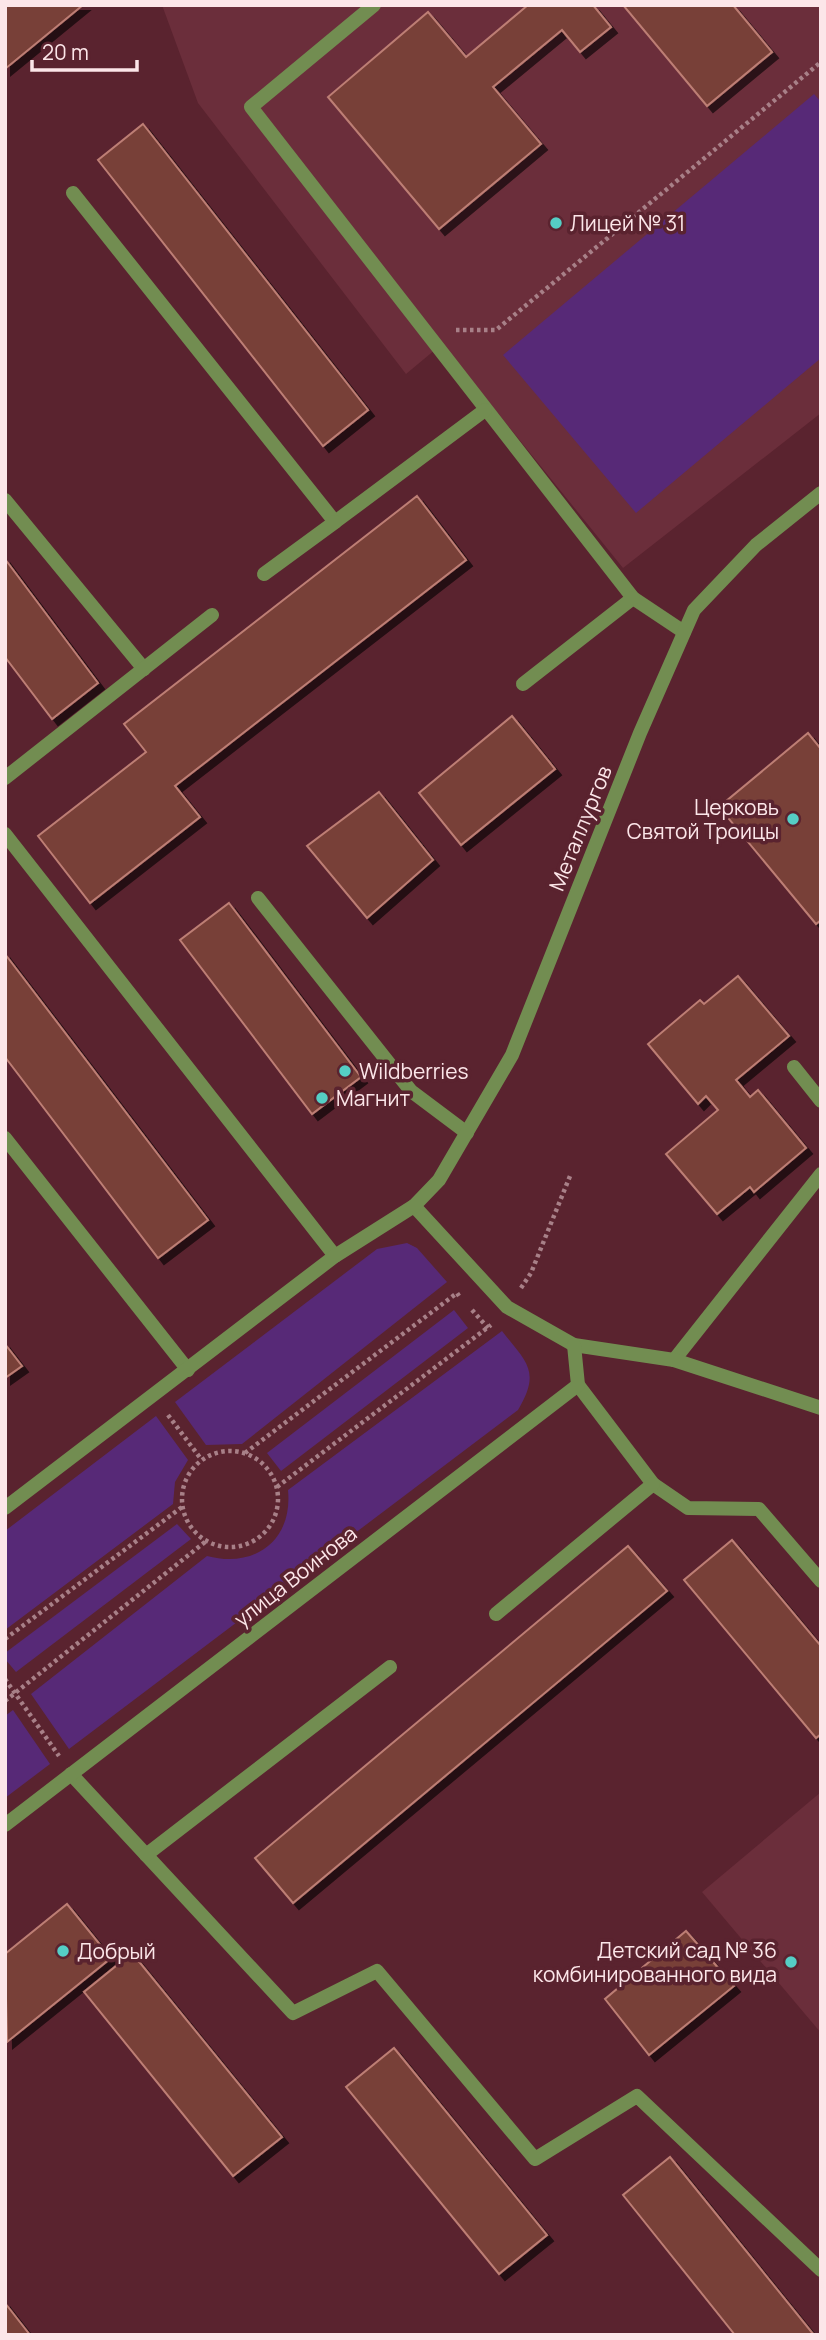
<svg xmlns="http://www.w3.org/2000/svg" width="826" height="2340" font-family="Manrope,sans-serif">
  <defs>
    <filter id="shadow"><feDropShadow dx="6" dy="6" stdDeviation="0" flood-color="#0009"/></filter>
  </defs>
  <rect width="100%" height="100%" fill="#5a232f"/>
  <g fill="#6b2e3b">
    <path d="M162 5H821V413L623 568 442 344 406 374 198 103Z"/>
    <path d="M821 1792V2033L702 1892Z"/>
  </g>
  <g fill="#572977">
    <path d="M814 94 821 102V358L636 513 503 355Z"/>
    <path d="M407 1243 417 1248 447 1282 242 1444 206 1445 175 1402 377 1249Z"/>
    <path d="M454 1310 468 1328 281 1471 267 1453Z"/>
    <path d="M502 1331C527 1363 541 1371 518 1410L69 1749 31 1694 207 1556C255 1569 293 1540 288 1490Z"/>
    <path d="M156 1416 188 1460 175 1482 173 1504 5 1630V1531Z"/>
    <path d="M177 1524 191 1539 16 1672 5 1659V1653Z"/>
    <path d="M13 1710 50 1764 5 1798V1716Z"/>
  </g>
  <g fill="#783f37" stroke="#bd7e74" stroke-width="2" filter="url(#shadow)">
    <path d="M5 5H83L5 69Z"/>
    <path d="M528 5H593L611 27 580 52 562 30 493 87 541 144 439 229 328 97 428 12 466 57Z"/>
    <path d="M623 5H733L772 52 707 106Z"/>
    <path d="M143 124 368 410 323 446 98 160Z"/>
    <path d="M417 496 466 560 175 786 200 817 90 903 38 836 146 752 124 724Z"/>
    <path d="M5 559 98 683 52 719 5 657Z"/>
    <path d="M512 716 555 769 461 845 419 793Z"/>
    <path d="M808 733 821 749V920L816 924 719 807Z"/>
    <path d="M379 792 433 860 367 918 307 846Z"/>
    <path d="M229 903 361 1077 312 1114 180 940Z"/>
    <path d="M5 954 208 1220 158 1258 5 1057Z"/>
    <path d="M738 976 789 1036 736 1080 750 1097 758 1090 806 1148 754 1192 750 1187 717 1214 666 1154 718 1110 706 1096 698 1104 648 1044 700 1000 704 1004Z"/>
    <path d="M5 1344 22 1366 5 1378Z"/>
    <path d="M732 1540 821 1646V1734L816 1738 684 1580Z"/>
    <path d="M628 1546 667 1591 293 1903 255 1858Z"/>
    <path d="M67 1904 111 1958 7 2042 5 1954Z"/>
    <path d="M686 1931 734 1986 649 2055 605 1999Z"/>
    <path d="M132 1953 282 2137 233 2176 84 1992Z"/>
    <path d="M394 2048 547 2235 499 2274 346 2087Z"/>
    <path d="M670 2157 814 2335H735L623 2195Z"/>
    <path d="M5 2303 30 2335H5Z"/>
  </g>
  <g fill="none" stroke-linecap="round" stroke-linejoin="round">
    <g stroke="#a88088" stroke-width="4.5" stroke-dasharray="3.5 3.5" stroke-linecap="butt">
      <path d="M820 5 821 6"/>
      <path d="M456 330H496L821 62"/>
      <path d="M521 1288 531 1273 570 1176"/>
      <path d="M472 1310 488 1328"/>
      <path d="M168 1415 201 1459"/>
      <circle cx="230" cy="1499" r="48"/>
      <path d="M245 1453 457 1293 459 1296"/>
      <path d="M277 1487 491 1325"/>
      <path d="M5 1639 182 1507"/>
      <path d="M5 1679 59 1756"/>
      <path d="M5 1701 205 1542"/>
    </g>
    <g stroke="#728d51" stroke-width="14">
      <path d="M374 5 251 107 633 598 684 632"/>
      <path d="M73 193 335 522 485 410"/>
      <path d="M5 500 144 669"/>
      <path d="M264 574 335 522"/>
      <path d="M523 684 633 598"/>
      <path d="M5 778 212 615"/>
      <path d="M5 834 335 1256"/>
      <path d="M258 898 411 1091 467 1133"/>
      <path d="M794 1067 821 1101"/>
      <path d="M5 1138 188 1370"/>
      <path d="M674 1360 821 1174"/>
      <path d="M578 1385 653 1484 688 1508 759 1509 821 1581"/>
      <path d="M496 1614 653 1484"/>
      <path d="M71 1774 293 2013 377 1971 535 2159 637 2096 821 2270"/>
      <path d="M146 1855 390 1667"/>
    </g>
    <g stroke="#728d51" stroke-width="14">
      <path d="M414 1206 507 1307 574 1345 674 1360 821 1408"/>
      <path d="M5 1508 335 1256 414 1206 439 1180 512 1055 640 733 694 610 756 545 821 493"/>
      <path d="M5 1825 578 1385 574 1345"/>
    </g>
  </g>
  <g fill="#55cec5" stroke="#5a232f" stroke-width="2.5">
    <circle cx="556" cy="223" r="7"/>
    <circle cx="793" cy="819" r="7"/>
    <circle cx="345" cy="1071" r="7"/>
    <circle cx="322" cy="1098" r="7"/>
    <circle cx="63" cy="1951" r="7"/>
    <circle cx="791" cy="1962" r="7"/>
  </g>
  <g text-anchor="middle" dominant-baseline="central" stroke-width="7" stroke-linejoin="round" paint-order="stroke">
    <g font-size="21" fill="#fce6e9" stroke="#5a232f" text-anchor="start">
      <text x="570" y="223">Лицей № 31</text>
      <text x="779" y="807" text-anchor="end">Церковь<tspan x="779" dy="24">Святой Троицы</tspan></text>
      <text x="359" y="1071">Wildberries</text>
      <text x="336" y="1098">Магнит</text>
      <text x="777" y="1950" text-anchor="end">Детский сад № 36<tspan x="777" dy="24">комбинированного вида</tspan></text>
      <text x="77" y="1951">Добрый</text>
    </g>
    <g font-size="21" fill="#fce6e9" stroke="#5a232f">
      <text transform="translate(580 828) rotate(-68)">Металлургов</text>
      <text transform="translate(295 1576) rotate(-38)">улица Воинова</text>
    </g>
  </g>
  <rect width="826" height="2340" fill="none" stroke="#fce6e9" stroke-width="14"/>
  <path d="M32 60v10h105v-10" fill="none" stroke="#fce6e9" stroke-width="3.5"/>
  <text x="42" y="60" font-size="21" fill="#fce6e9" stroke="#5a232f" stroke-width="5" paint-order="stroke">20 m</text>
</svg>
